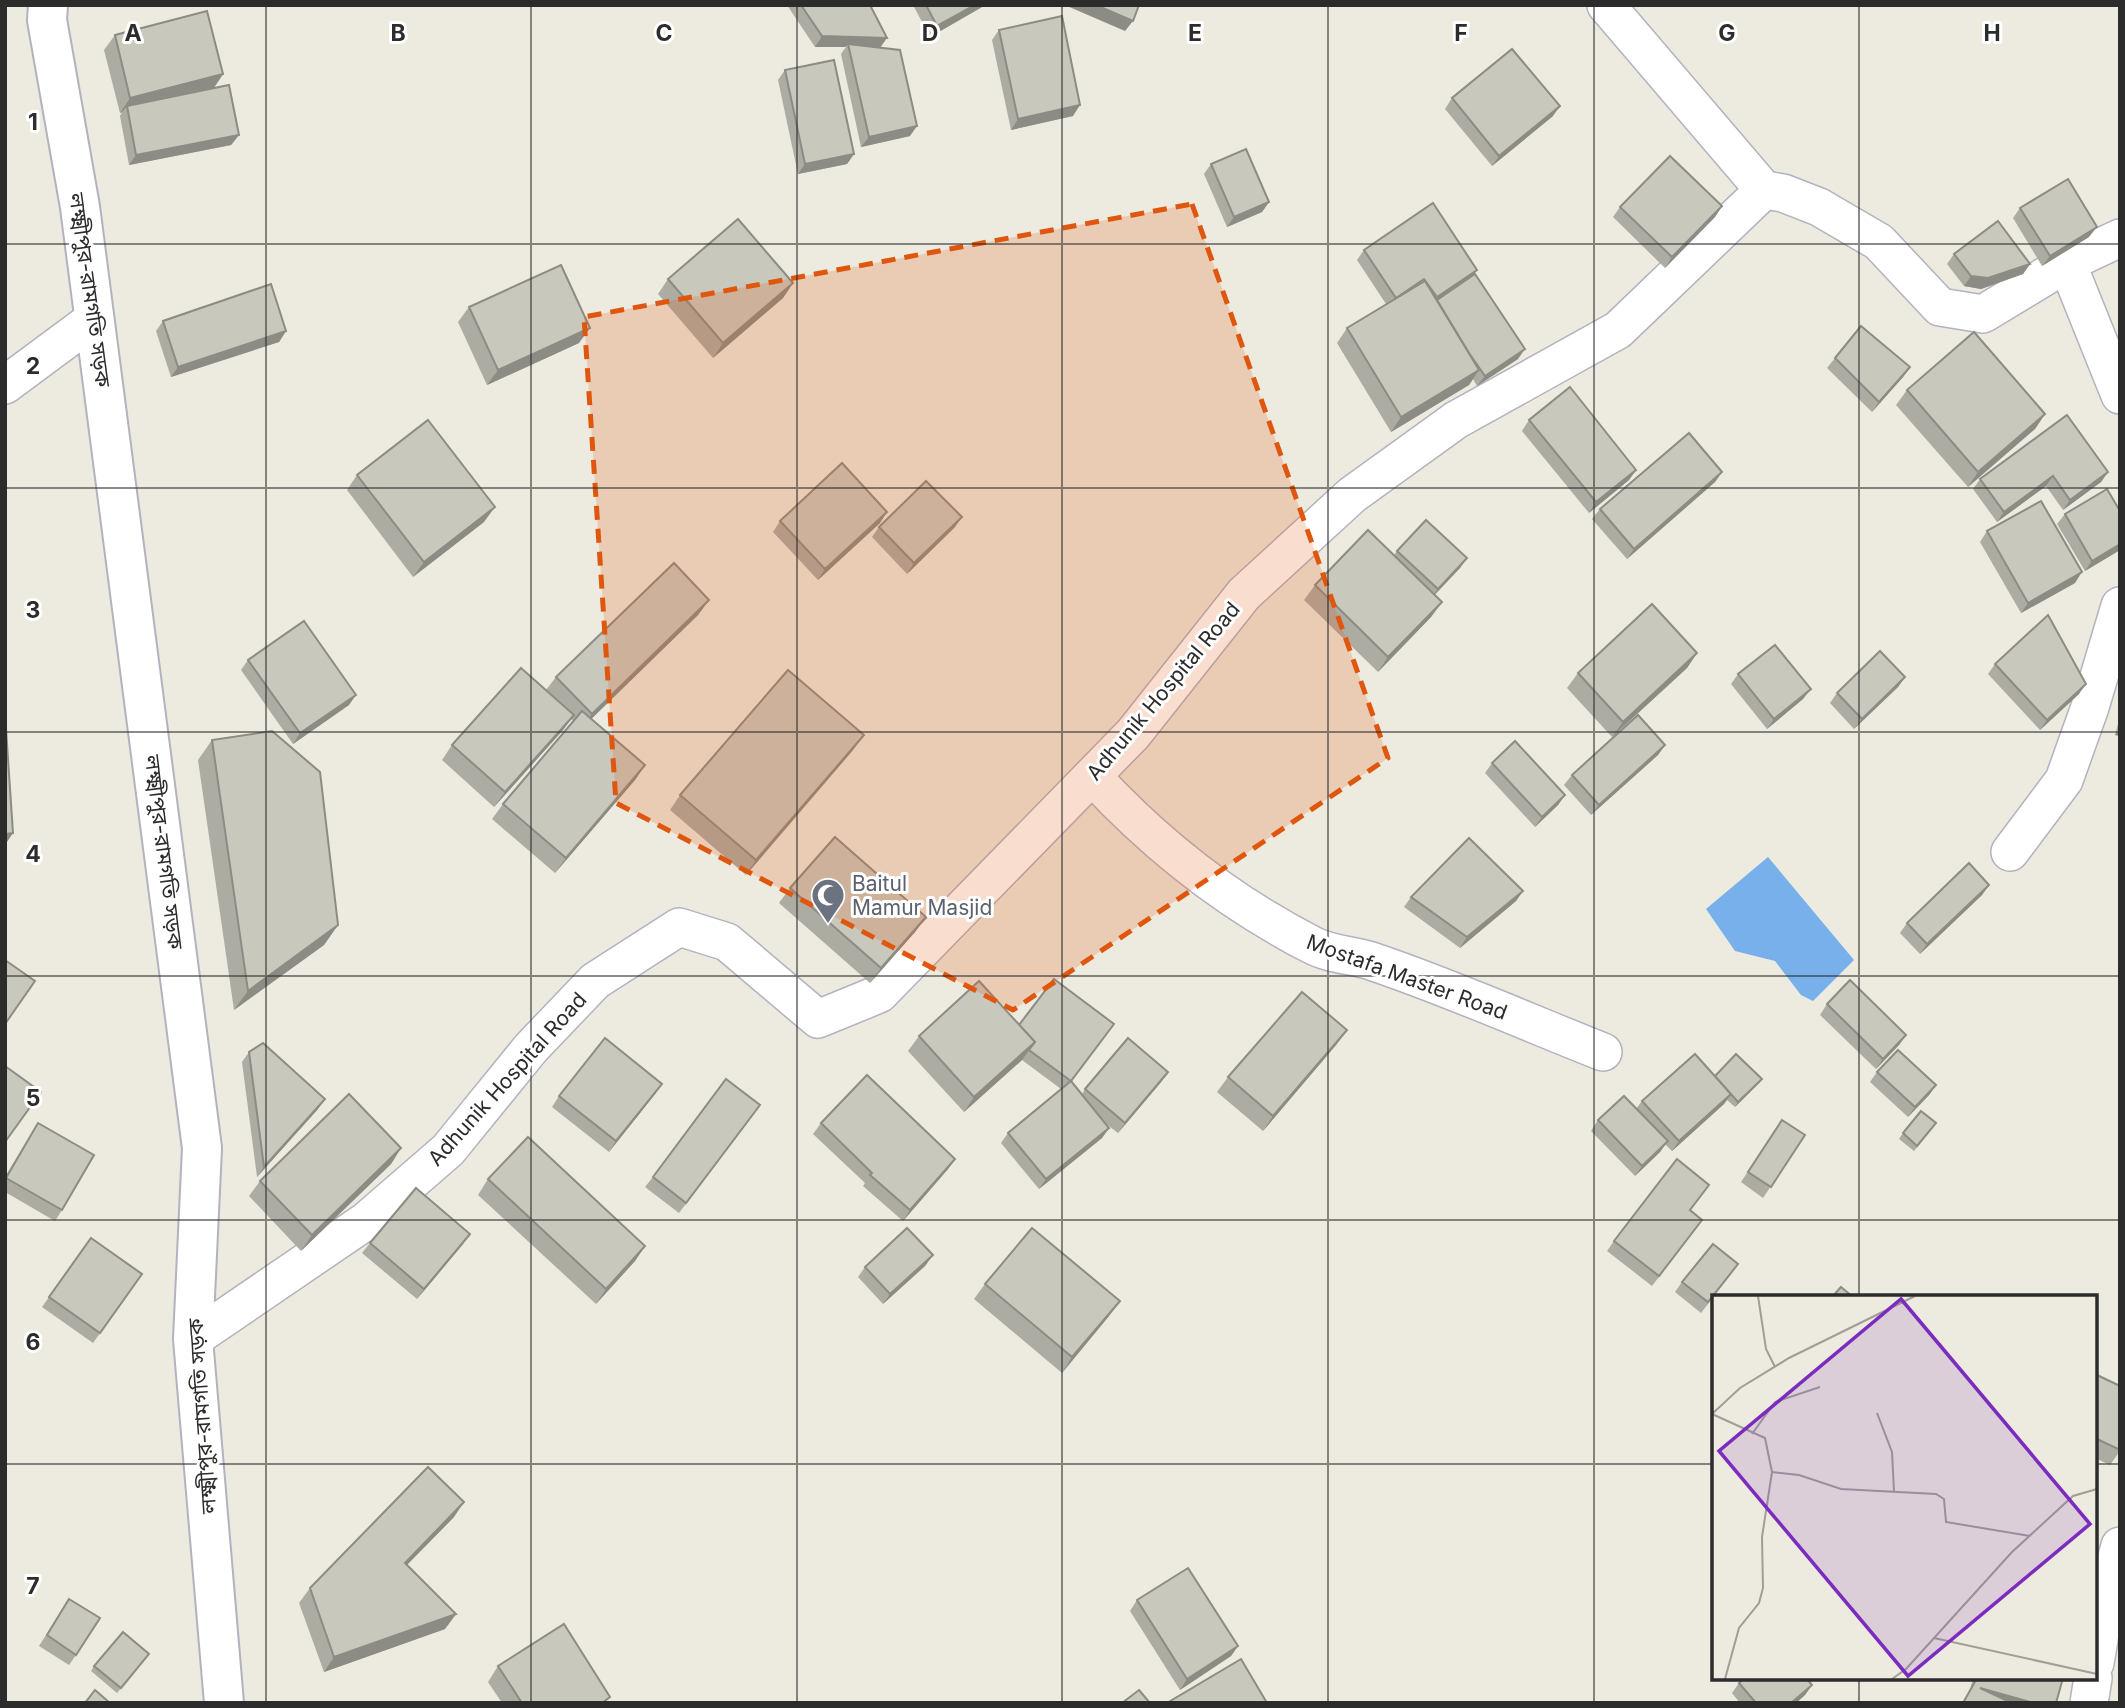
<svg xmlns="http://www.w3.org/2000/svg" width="2125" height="1708" font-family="Inter,'Noto Sans Bengali',sans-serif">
  <rect width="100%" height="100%" fill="#edeadf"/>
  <path fill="#77b0eb" d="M1768 857 1854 960 1813 1001 1801 995 1775 961 1735 951 1706 909Z"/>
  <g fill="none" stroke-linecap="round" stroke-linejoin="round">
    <defs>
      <g id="minor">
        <path d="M1606 5 1764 190"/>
        <path d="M2067 263 2120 395"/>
        <path d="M5 385 94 319"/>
        <path d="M1093 777C1155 844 1230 903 1312 945 1331 955 1354 955 1374 962 1451 988 1527 1022 1603 1052"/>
        <path d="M2010 852 2064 780 2090 707 2120 606"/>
        <path d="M193 1339 366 1221 448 1150 531 1048 595 981 679 927 727 942 818 1019 879 994 1133 734 1244 594 1352 495 1456 420 1618 330 1764 190 1783 193 1819 207 1879 242 1940 307 1983 314 2067 263 2120 238"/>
        <path d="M2095 1663 2107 1592 2120 1546"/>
        <path d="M2089 1703 2093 1678"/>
      </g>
      <path id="secondary" d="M48 5 47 20 80 207 202 1148 193 1339 224 1703"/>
    </defs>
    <use href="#minor" stroke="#b3b2bf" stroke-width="40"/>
    <use href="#secondary" stroke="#b3b2bf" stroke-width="42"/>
    <use href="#minor" stroke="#fff" stroke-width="37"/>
    <use href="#secondary" stroke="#fff" stroke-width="38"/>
  </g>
  <g fill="#adaca3">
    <path d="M787 5H870L881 48 910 136 861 147 841 54 846 47H815Z"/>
    <path d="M913 5H984L982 7 930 37Z"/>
    <path d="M999 30 1073 116 1011 130 992 40Z"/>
    <path d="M115 35 223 74 214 88 239 135 231 145 129 165 120 116 122 112 120 113 104 50Z"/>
    <path d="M785 70 854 154 847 164 798 174 778 80Z"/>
    <path d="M1452 98 1553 116 1492 166 1445 109Z"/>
    <path d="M1211 164 1269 202 1262 212 1227 227 1204 174Z"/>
    <path d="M1722 206 1715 217 1665 268 1613 217 1620 207Z"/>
    <path d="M2020 208 2089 237 2042 266 2013 218Z"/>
    <path d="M1364 250 1473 276 1518 359 1477 386 1473 379 1469 385 1391 432 1337 343 1347 328 1386 304 1357 260Z"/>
    <path d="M1954 254 2030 264 2023 274 1981 289 1964 286 1947 264Z"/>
    <path d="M668 279 793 283 783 298 713 358 658 294Z"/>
    <path d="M469 307 579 343 487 385 458 322Z"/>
    <path d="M163 321 286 331 279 342 171 377 156 331Z"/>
    <path d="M1835 358 1910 367 1903 377 1872 412 1827 368Z"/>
    <path d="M1907 390 2045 414 2035 429 1968 487 1896 405Z"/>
    <path d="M1529 420 1636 470 1629 480 1589 513 1522 431Z"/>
    <path d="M1722 472 1715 482 1627 559 1592 519 1600 509Z"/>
    <path d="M2108 472 2101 482 2063 510 2046 486 1997 522 1973 489 1980 479Z"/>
    <path d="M357 475 484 522 413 577 347 490Z"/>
    <path d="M2120 511V550L2085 571 2057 524 2065 514Z"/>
    <path d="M780 521 880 523 818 580 773 532Z"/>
    <path d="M879 527H955L907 574 872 537Z"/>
    <path d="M1987 531 2075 583 2021 613 1980 542Z"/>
    <path d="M1397 551 1467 558 1460 568 1435 595 1442 602 1431 617 1378 672 1304 600 1315 585 1394 555Z"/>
    <path d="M709 600 698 615 591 719 645 765 635 780 555 873 492 819 503 804 573 721 571 719 563 730 494 807 442 760 452 745 546 690 556 677Z"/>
    <path d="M1697 653 1687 668 1612 737 1567 688 1578 673Z"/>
    <path d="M248 660 349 705 293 744 241 670Z"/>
    <path d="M1995 664 2079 694 2040 730 1988 674Z"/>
    <path d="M1738 674 1803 699 1767 729 1731 684Z"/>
    <path d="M1905 677 1898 687 1854 729 1830 703 1837 693Z"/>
    <path d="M2120 717V736L2115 735Z"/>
    <path d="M212 740 338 925 324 945 234 1010 198 760Z"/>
    <path d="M1665 745 1658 755 1591 815 1564 785 1572 775Z"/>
    <path d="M853 750 746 875 670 810 680 795Z"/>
    <path d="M1492 763 1565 795 1558 805 1535 827 1485 773Z"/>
    <path d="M1989 885 1982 895 1920 954 1900 933 1907 923Z"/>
    <path d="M790 888 926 917 915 932 870 983 779 903Z"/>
    <path d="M1523 891 1516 901 1460 948 1404 907 1411 897Z"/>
    <path d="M979 981 1082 1094 1085 1089 1168 1072 1161 1082 1118 1133 1105 1123 1109 1128 1102 1138 1039 1189 1001 1143 1008 1133 1061 1089 1022 1060 964 1112 908 1051 919 1036Z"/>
    <path d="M1827 1004 1906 1035 1899 1045 1876 1069 1820 1015Z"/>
    <path d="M1347 1030 1336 1045 1263 1131 1217 1092 1228 1077Z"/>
    <path d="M249 1052 318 1109 257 1177 242 1062Z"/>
    <path d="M1877 1072 1936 1085 1929 1095 1908 1117 1870 1082Z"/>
    <path d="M1715 1076 1762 1079 1758 1084 1735 1107 1727 1100 1724 1104 1672 1151 1665 1144 1660 1152 1635 1176 1591 1131 1598 1120 1636 1109 1642 1101Z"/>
    <path d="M655 1094 609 1152 552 1107 559 1096Z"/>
    <path d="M753 1115 679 1213 645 1187 653 1177Z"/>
    <path d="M1782 1120 1805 1135 1763 1198 1741 1182Z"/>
    <path d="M38 1123 62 1210 55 1221 5 1192V1177Z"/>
    <path d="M821 1123 955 1159 948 1169 903 1221 863 1186 865 1183 813 1134Z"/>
    <path d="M1932 1129 1914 1151 1899 1139 1903 1133Z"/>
    <path d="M401 1148 391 1164 301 1251 249 1196 260 1181Z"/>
    <path d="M488 1179 645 1246 635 1261 596 1304 478 1195Z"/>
    <path d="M1691 1210 1695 1230 1652 1286 1607 1251 1614 1241Z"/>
    <path d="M91 1238 142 1274 93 1343 42 1307Z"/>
    <path d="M370 1243 463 1244 417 1299 362 1253Z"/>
    <path d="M933 1255 925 1266 883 1304 858 1277 865 1267Z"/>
    <path d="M1731 1274 1701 1313 1675 1292 1682 1282Z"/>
    <path d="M985 1284 1109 1316 1062 1373 974 1299Z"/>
    <path d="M2095 1374 2120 1386V1451L2110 1465 2095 1458Z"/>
    <path d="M454 1517 407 1565 456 1614 445 1629 324 1672 299 1603 310 1588Z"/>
    <path d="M69 1599 76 1655 69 1665 39 1646Z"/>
    <path d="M1137 1600 1238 1646 1231 1656 1180 1690 1130 1611Z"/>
    <path d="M149 1654 117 1693 91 1671 94 1666Z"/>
    <path d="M498 1666 606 1703H502L488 1682Z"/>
    <path d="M1973 1678H2063L2056 1703H1962L1970 1690Z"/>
    <path d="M1739 1683 1812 1685 1805 1695 1796 1703H1740L1732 1693Z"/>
  </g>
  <g fill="#8d8c84">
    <path d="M975 5H984L982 7 930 37 937 26Z"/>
    <path d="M1067 5H1096L1133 21 1125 31 1067 6Z"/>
    <path d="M822 36 887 38 880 48 848 44 845 47H815Z"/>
    <path d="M223 74 213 89 127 106 122 112 120 113 130 98Z"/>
    <path d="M1080 105 1073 116 1011 130 1018 119Z"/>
    <path d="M1560 106 1553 116 1492 166 1499 156Z"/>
    <path d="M917 126 910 136 861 147 869 137Z"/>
    <path d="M239 135 231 145 129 165 136 155Z"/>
    <path d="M854 154 847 164 798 174 805 164Z"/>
    <path d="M1269 202 1262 212 1227 227 1234 217Z"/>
    <path d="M1722 206 1715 217 1665 268 1672 257Z"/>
    <path d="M2097 227 2089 237 2042 266 2050 256Z"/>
    <path d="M2030 264 2023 274 1981 289 1964 286 1971 276Z"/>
    <path d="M1477 270 1470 280 1429 307 1437 297Z"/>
    <path d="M793 283 783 298 713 358 723 343Z"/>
    <path d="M590 328 579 343 487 385 498 370Z"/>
    <path d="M286 331 279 342 171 377 178 367Z"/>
    <path d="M1525 349 1518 359 1477 386 1485 376Z"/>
    <path d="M1910 367 1903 377 1872 412 1879 402Z"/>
    <path d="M1479 370 1469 385 1391 432 1401 417Z"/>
    <path d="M2045 414 2035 429 1968 487 1978 472Z"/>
    <path d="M1636 470 1629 480 1589 513 1596 502Z"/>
    <path d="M1722 472 1715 482 1627 559 1634 549Z"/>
    <path d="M2108 472 2101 482 2063 510 2070 500Z"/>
    <path d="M2053 476 2046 486 1997 522 2004 512Z"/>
    <path d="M495 507 484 522 413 577 424 562Z"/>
    <path d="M887 512 880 523 818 580 825 569Z"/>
    <path d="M962 517 955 527 907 574 914 563Z"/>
    <path d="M2120 544V550L2085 571 2092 561Z"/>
    <path d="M1467 558 1460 568 1430 599 1438 589Z"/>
    <path d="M2082 572 2075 583 2021 613 2028 603Z"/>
    <path d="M709 600 698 615 581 729 592 714Z"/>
    <path d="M1442 602 1431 617 1378 672 1388 657Z"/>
    <path d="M1697 653 1687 668 1612 737 1623 722Z"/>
    <path d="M1905 677 1898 687 1854 729 1862 719Z"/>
    <path d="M2086 684 2079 694 2040 730 2047 720Z"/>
    <path d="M1811 689 1803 699 1767 729 1774 719Z"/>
    <path d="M356 695 349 705 293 744 300 733Z"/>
    <path d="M574 715 563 730 494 807 505 792Z"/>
    <path d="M2120 729V736L2115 735Z"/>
    <path d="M864 735 853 750 746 875 756 860Z"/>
    <path d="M1665 745 1658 755 1591 815 1599 805Z"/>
    <path d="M645 765 635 780 555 873 566 858Z"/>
    <path d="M1565 795 1558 805 1535 827 1542 817Z"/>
    <path d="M13 833 5 845V834Z"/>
    <path d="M1989 885 1982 895 1920 954 1927 944Z"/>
    <path d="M1523 891 1516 901 1460 948 1467 937Z"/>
    <path d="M926 917 915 932 870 983 881 968Z"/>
    <path d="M338 925 324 945 234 1010 248 991Z"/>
    <path d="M1347 1030 1336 1045 1263 1131 1273 1116Z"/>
    <path d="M1906 1035 1899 1045 1876 1069 1883 1059Z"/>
    <path d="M1035 1042 1022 1060 964 1112 974 1097Z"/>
    <path d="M1168 1072 1161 1082 1118 1133 1125 1123Z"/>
    <path d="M1762 1079 1758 1084 1735 1107 1738 1102Z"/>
    <path d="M662 1084 655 1094 609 1152 616 1141Z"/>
    <path d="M1936 1085 1929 1095 1908 1117 1915 1107Z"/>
    <path d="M1731 1094 1724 1104 1672 1151 1679 1141Z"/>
    <path d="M325 1099 318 1109 257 1177 264 1167Z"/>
    <path d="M1109 1128 1102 1138 1039 1189 1046 1179Z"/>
    <path d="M1668 1141 1660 1152 1635 1176 1642 1166Z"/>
    <path d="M401 1148 391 1164 301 1251 312 1235Z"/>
    <path d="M955 1159 948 1169 903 1221 910 1210Z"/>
    <path d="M470 1234 463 1244 417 1299 424 1289Z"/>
    <path d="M645 1246 635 1261 596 1304 606 1289Z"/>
    <path d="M933 1255 925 1266 883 1304 890 1294Z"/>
    <path d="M1120 1301 1109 1316 1062 1373 1072 1357Z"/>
    <path d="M464 1502 454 1517 394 1578 405 1563Z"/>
    <path d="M456 1614 445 1629 324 1672 334 1657Z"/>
    <path d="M1238 1646 1231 1656 1180 1690 1187 1679Z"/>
    <path d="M1812 1685 1805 1695 1796 1703H1791Z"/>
    <path d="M1980 1688 2034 1703H1991Z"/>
  </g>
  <g fill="#c9c8bd" stroke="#8d8c84" stroke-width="2">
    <path d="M801 5H870L887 38 822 36Z"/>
    <path d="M926 5H975L937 26Z"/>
    <path d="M1096 5H1139L1133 21Z"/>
    <path d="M207 11 223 74 130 98 115 35Z"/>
    <path d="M1062 16 1080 105 1018 119 999 30Z"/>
    <path d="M848 44 900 50 917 126 869 137Z"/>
    <path d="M1512 49 1560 106 1499 156 1452 98Z"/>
    <path d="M834 60 854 154 805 164 785 70Z"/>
    <path d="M229 85 239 135 136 155 127 106Z"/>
    <path d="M1246 149 1269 202 1234 217 1211 164Z"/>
    <path d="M1670 156 1722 206 1672 257 1620 207Z"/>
    <path d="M2068 179 2097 227 2050 256 2020 208Z"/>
    <path d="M1433 203 1477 270 1437 297 1424 279 1396 298 1364 250Z"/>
    <path d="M738 219 793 283 723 343 668 279Z"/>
    <path d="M1998 221 2030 264 1988 278 1971 276 1954 254Z"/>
    <path d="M561 265 590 328 498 370 469 307Z"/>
    <path d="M1475 274 1525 349 1485 376 1469 353 1437 300Z"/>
    <path d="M1425 281 1479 370 1401 417 1347 328Z"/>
    <path d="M271 284 286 331 178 367 163 321Z"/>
    <path d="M1861 326 1910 367 1879 402 1835 358Z"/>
    <path d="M1974 332 2045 414 1978 472 1907 390Z"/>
    <path d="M1570 387 1636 470 1596 502 1529 420Z"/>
    <path d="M2067 415 2108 472 2070 500 2053 476 2004 512 1980 479Z"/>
    <path d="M428 420 495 507 424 562 357 475Z"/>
    <path d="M1689 433 1722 472 1634 549 1600 509Z"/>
    <path d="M842 463 887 512 825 569 780 521Z"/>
    <path d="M926 481 962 517 914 563 879 527Z"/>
    <path d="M2107 489 2120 511V544L2092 561 2065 514Z"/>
    <path d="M2041 501 2082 572 2028 603 1987 531Z"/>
    <path d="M1426 520 1467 558 1438 589 1397 551Z"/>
    <path d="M1368 530 1442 602 1388 657 1315 585Z"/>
    <path d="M674 563 709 600 592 714 556 677Z"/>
    <path d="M1652 604 1697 653 1623 722 1578 673Z"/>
    <path d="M2048 615 2086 684 2047 720 1995 664Z"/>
    <path d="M304 621 356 695 300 733 248 660Z"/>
    <path d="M1775 645 1811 689 1774 719 1738 674Z"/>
    <path d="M1880 651 1905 677 1862 719 1837 693Z"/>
    <path d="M521 668 574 715 505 792 452 745Z"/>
    <path d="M788 670 864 735 756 860 680 795Z"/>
    <path d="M582 711 645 765 566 858 503 804Z"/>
    <path d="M5 714 13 833 5 834Z"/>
    <path d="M1638 715 1665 745 1599 805 1572 775Z"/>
    <path d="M272 731 320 772 338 925 248 991 212 740Z"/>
    <path d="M1515 741 1565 795 1542 817 1492 763Z"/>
    <path d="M835 837 926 917 881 968 790 888Z"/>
    <path d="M1469 838 1523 891 1467 937 1411 897Z"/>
    <path d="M1969 863 1989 885 1927 944 1907 923Z"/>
    <path d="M5 960 35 981 5 1024Z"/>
    <path d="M1054 979 1114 1024 1071 1081 1029 1050 1035 1042 1019 1025Z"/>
    <path d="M1850 980 1906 1035 1883 1059 1827 1004Z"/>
    <path d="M979 981 1035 1042 974 1097 919 1036Z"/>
    <path d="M1302 992 1347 1030 1273 1116 1228 1077Z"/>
    <path d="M605 1038 662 1084 616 1141 559 1096Z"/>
    <path d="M1128 1038 1168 1072 1125 1123 1085 1089Z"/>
    <path d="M263 1043 325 1099 264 1167 249 1052Z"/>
    <path d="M1898 1050 1936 1085 1915 1107 1877 1072Z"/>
    <path d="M1695 1054 1731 1094 1679 1141 1642 1101Z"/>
    <path d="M1736 1054 1762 1079 1738 1102 1715 1076Z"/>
    <path d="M5 1066 41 1092 5 1142Z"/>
    <path d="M867 1075 955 1159 910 1210 870 1175 872 1173 821 1123Z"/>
    <path d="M726 1079 760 1105 686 1203 653 1177Z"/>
    <path d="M1071 1081 1109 1128 1046 1179 1008 1133Z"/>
    <path d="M349 1094 401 1148 312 1235 260 1181Z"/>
    <path d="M1624 1096 1668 1141 1642 1166 1598 1120Z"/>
    <path d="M1921 1111 1936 1123 1917 1146 1903 1133Z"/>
    <path d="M1782 1120 1805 1135 1771 1187 1748 1172Z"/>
    <path d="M38 1123 94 1155 62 1210 6 1178Z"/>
    <path d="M528 1137 645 1246 606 1289 488 1179Z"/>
    <path d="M1677 1159 1709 1185 1690 1210 1702 1220 1659 1276 1614 1241Z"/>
    <path d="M416 1188 470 1234 424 1289 370 1243Z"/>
    <path d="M907 1228 933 1255 890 1294 865 1267Z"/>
    <path d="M1032 1228 1120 1301 1072 1357 985 1284Z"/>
    <path d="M91 1238 142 1274 100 1333 49 1297Z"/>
    <path d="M1713 1244 1738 1264 1708 1302 1682 1282Z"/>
    <path d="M1841 1287 1853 1297H1832Z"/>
    <path d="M2095 1374 2120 1386V1450L2095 1438Z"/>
    <path d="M428 1467 464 1502 405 1563 456 1614 334 1657 310 1588Z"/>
    <path d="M1188 1568 1238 1646 1187 1679 1137 1600Z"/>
    <path d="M69 1599 100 1618 76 1655 47 1635Z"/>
    <path d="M564 1624 610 1697 602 1703H522L498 1666Z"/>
    <path d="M123 1632 149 1654 121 1688 94 1666Z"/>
    <path d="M1241 1659 1267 1703H1167Z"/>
    <path d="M1745 1678H1806L1812 1685 1791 1703H1756L1739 1683Z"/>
    <path d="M1977 1678H2063L2056 1703H2034L1980 1688 2012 1703H1963Z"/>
    <path d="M95 1690 110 1703H85Z"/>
    <path d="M1139 1690 1150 1703H1122Z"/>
  </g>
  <path fill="#df570e" fill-opacity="0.2" stroke="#df570e" stroke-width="5" stroke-dasharray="14 9" stroke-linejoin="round" d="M1192 204 1388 758 1013 1010 616 803 584 317Z"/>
  <path fill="none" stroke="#2c2c2c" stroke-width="2" stroke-opacity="0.55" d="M266 5V1703M531 5V1703M797 5V1703M1062 5V1703M1328 5V1703M1594 5V1703M1859 5V1297M5 244H2120M5 488H2120M5 732H2120M5 976H2120M5 1220H2120M5 1464H1714M2095 1464H2120M1859 1678V1703"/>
  <defs>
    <symbol id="mosque-pin" viewBox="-11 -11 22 30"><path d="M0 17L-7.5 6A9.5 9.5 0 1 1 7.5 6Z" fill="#6b7280" stroke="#fff"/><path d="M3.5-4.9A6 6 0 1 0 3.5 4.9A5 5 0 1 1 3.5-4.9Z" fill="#fff"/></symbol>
  </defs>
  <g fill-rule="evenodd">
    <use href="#mosque-pin" x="809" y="876" width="38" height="52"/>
  </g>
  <g text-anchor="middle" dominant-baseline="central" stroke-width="6" stroke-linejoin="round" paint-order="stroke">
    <g font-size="21" fill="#2c2c2c" stroke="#fff">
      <text transform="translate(90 290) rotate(82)">লক্ষ্মীপুর-রামগতি সড়ক</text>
      <text transform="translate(1163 691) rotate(-50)">Adhunik Hospital Road</text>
      <text transform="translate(164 852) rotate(83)">লক্ষ্মীপুর-রামগতি সড়ক</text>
      <text transform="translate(1407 977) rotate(20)">Mostafa Master Road</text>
      <text transform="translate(507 1079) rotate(-48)">Adhunik Hospital Road</text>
      <text transform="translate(202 1416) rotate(-94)">লক্ষ্মীপুর-রামগতি সড়ক</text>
    </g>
    <g font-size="21" fill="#5b616d" stroke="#fff" text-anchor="start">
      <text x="852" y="883">Baitul<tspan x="852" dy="24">Mamur Masjid</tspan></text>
    </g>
  </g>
  <g transform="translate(1712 1295)">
    <rect width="385" height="385" fill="#edeadf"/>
    <path fill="none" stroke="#a09e97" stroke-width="2" d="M46 1 54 54 63 72M165 118 180 157 182 196M0 119 53 143 60 177 87 180 129 194 224 199 232 204 234 227 318 241M0 119 28 93 77 63 203 1M40 139 63 107 108 92M222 343 385 379M13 384 27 333 47 308 51 293 50 242 60 177M180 384 194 374 300 257 361 201 385 194"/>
    <path fill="#7b2cbf" fill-opacity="0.15" stroke="#7b2cbf" stroke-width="3.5" d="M189 4 378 229 196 381 7 156Z"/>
    <rect width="385" height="385" fill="none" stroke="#2c2c2c" stroke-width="3.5"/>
  </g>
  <g font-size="23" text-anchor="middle" font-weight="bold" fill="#2c2c2c" stroke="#fff" stroke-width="6" stroke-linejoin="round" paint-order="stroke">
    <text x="133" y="41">A</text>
    <text x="398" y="41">B</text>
    <text x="664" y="41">C</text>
    <text x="930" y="41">D</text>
    <text x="1195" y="41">E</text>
    <text x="1461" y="41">F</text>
    <text x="1727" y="41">G</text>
    <text x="1992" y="41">H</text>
    <text x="33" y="130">1</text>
    <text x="33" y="374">2</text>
    <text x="33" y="618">3</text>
    <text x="33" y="862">4</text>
    <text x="33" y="1106">5</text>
    <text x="33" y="1350">6</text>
    <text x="33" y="1594">7</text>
  </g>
  <rect width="2125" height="1708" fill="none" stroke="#2c2c2c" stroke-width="14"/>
</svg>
